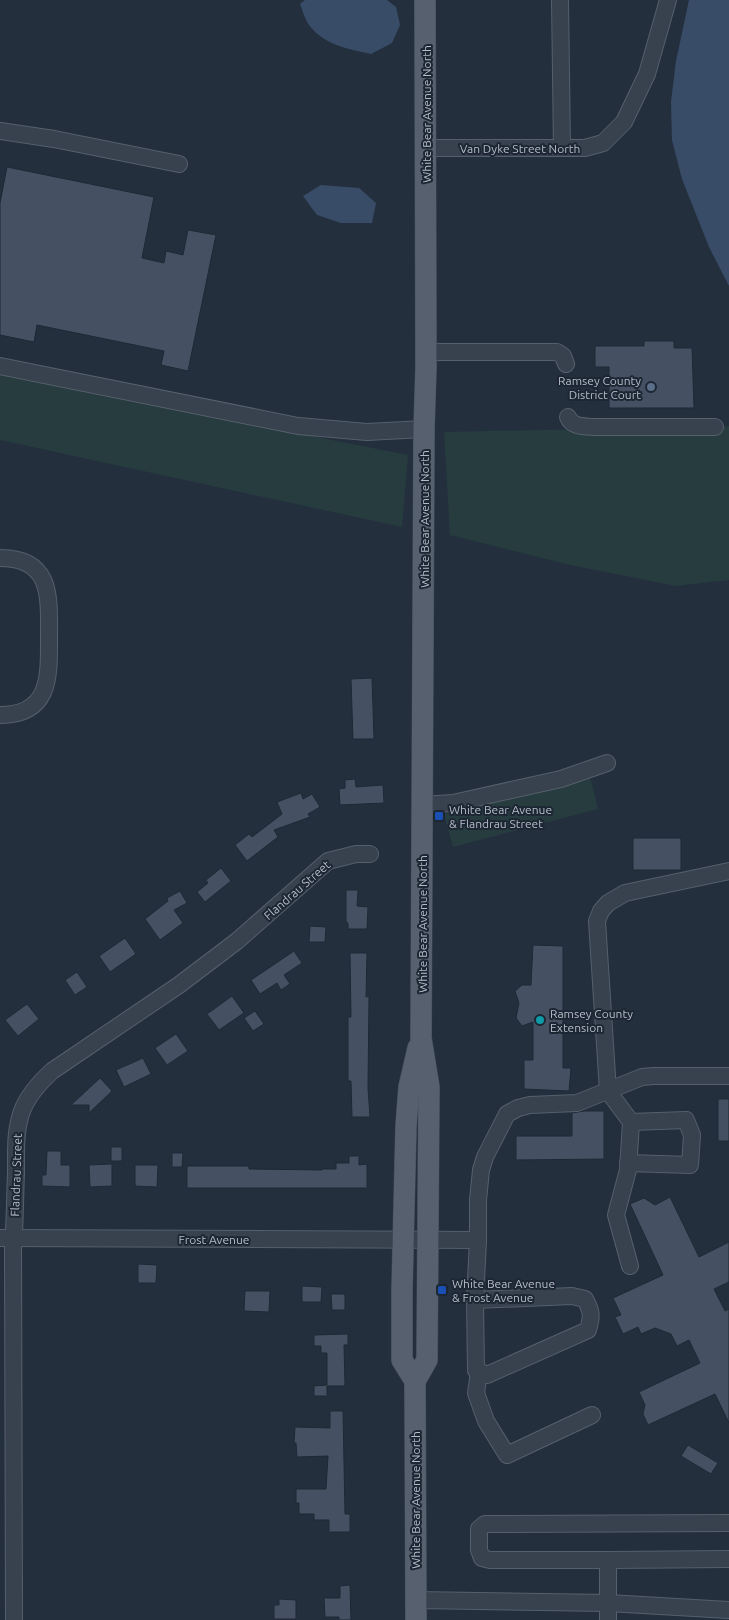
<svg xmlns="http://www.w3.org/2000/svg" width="729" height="1620" font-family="Ubuntu,sans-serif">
  <rect width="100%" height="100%" fill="#242f3e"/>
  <g fill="#263c3f">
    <path d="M0 374 408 455 402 527 0 440Z"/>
    <path d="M729 426V580L676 586 570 565 450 535 444 432Z"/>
    <path d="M590 776 598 809 453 847 444 814Z"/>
  </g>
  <g fill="#394c67">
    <path d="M305 0H387L396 7 400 25 392 43 371 54C347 49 321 44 307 22 304 16 302 9 300 4Z"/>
    <path d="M689 0H729V286L709 247 682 179 672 140 671 102 676 61Z"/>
    <path d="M321 185 359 188 376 203 372 223H341L317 215 303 196Z"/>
  </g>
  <g fill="#455162" stroke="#1f2835">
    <path d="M7 167 154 197 142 258 164 263 166 251 183 255 188 230 216 235 188 371 161 365 164 351 37 325 34 342 0 335V203Z"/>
    <path d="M644 341H674V348H692L694 408H609V367H595V346H644Z"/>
    <path d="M372 678 374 739H353L351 679Z"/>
    <path d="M355 779 356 787 383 785 384 803 340 805 339 789 345 788V780Z"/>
    <path d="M301 793 303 799 312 794 320 807 308 814 310 817 274 830 278 837 247 861 235 845 249 834 252 837 282 814 277 802Z"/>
    <rect x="633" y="838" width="48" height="32"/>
    <path d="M221 868 231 881 205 902 197 892 208 883 206 880Z"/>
    <path d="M346 890H358L357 906 368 907 367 929H348V923L346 922Z"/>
    <path d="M180 891 187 903 174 910 183 923 160 940 145 919 168 901 167 898Z"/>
    <path d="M310 926 326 927 325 942H309Z"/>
    <path d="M125 938 136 954 110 972 99 956Z"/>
    <path d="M533 945 563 946V1068H571L569 1091 524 1089V1060H533V1022L522 1026 516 1018 519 1003 515 991 522 985H531Z"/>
    <path d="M294 951 302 963 284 975 290 984 281 990 277 983 260 994 251 980Z"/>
    <path d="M350 953H367L366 997 369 996 368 1088 370 1117H352L351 1081H348V1017H351Z"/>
    <path d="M77 972 87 987 75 995 65 980Z"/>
    <path d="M232 996 244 1013 219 1030 207 1014Z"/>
    <path d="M27 1004 39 1019 18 1036 5 1020Z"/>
    <path d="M255 1011 264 1024 253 1031 244 1018Z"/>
    <path d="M176 1034 188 1051 167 1065 155 1048Z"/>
    <path d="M143 1058 151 1074 124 1087 116 1070Z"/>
    <path d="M100 1078 112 1091 89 1113V1105H71Z"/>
    <rect x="718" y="1099" width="11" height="42"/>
    <path d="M584 1111H604V1159L516 1160V1136H572V1113Z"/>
    <rect x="111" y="1147" width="11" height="14"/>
    <path d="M47 1151H61V1165H70V1187L42 1186V1175H46Z"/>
    <path d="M172 1153H183L182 1167H172Z"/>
    <path d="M349 1156H359V1165L367 1164V1188H187V1166H249V1169L322 1170V1169H336V1163H349Z"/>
    <path d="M112 1164V1186L90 1187 89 1165Z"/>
    <path d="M135 1165H158L157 1187 135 1186Z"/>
    <path d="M670 1197 699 1257 729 1242V1282L714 1289 725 1311 729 1309V1423L715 1394 648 1425 643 1414 645 1405 639 1392 700 1363 689 1340 677 1346 671 1334 655 1328 641 1334 638 1327 623 1334 615 1317 621 1315 613 1298 663 1275 630 1204 644 1198 655 1205Z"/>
    <path d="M138 1264 157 1265 156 1283H138Z"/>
    <path d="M302 1286 322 1287 321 1302H302Z"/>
    <path d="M245 1291H270L269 1312 244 1311Z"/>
    <path d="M331 1294H345V1310H332Z"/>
    <path d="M348 1334V1345H344L345 1386H327V1396H314V1386L327 1385V1353H321V1346H314V1335Z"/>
    <path d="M330 1411H343L345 1514H350V1532H329V1520H314V1514H299V1503H296V1489H326L328 1456 297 1457 296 1443H294L295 1427 330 1428Z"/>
    <path d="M688 1445 718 1463 711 1474 681 1456Z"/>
    <path d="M350 1585 351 1620H339V1617H325L324 1598H340V1586Z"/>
    <path d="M279 1599 296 1600V1619H274V1605H279Z"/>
  </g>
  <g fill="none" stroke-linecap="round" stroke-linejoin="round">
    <defs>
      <g id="minor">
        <path d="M560 0 562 148"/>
        <path d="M0 131 54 139 179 164"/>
        <path d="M427 148H585L603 143 624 122 647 74 668 0"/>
        <path d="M426 352H557L563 356 566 364"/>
        <path d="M0 366 298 426 367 432 424 429"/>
        <path d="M568 417C572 427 583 426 593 427H715"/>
        <path d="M0 558C53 558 49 598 49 638 49 676 51 715 0 715"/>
        <path d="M422 805 453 803 561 779 607 763"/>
        <path d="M628 1163 690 1165 692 1135 686 1120 631 1122"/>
        <path d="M0 1238 478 1240V1200L481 1170 485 1157 507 1114 518 1108 530 1105 577 1103 642 1077 653 1076H729"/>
        <path d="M630 1266 616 1215 628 1170 631 1122 608 1091 597 921 601 911 608 903 625 893 729 871"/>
        <path d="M475 1300 572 1296 585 1299C592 1312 592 1316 588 1330L487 1375 476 1370 475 1300 478 1240"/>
        <path d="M479 1372 476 1393 486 1421 507 1455 592 1415"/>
        <path d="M611 1560H490L482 1558 479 1550V1529L485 1524 729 1523"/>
        <path d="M416 1600 608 1603 729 1610"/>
        <path d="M14 1620 13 1248C15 1223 15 1197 16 1172 16 1151 15 1130 22 1111 28 1095 39 1083 52 1071L179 985 237 941 328 861 356 854H370"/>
        <path d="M608 1620V1562L611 1560 729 1559"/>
      </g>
      <g id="major">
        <path d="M415 1381 427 1360 429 1087 421 1038 424 429 426 367 425 0"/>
        <path d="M416 1620 415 1381 402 1360V1290L406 1126 409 1087 418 1048"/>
      </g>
    </defs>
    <use href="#minor" stroke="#565f6c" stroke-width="18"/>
    <use href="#major" stroke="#414a57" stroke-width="22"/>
    <use href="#minor" stroke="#38414e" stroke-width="16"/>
    <use href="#major" stroke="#56606e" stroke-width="21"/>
  </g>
  <circle fill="#5c6f8a" stroke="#1d2633" stroke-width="2" cx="651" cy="387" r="5"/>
  <g fill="#1a4fb4" stroke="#1d2633" stroke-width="2">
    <rect x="434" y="811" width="10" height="10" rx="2.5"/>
    <rect x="437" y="1285" width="10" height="10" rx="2.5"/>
  </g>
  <circle fill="#0f9aa8" stroke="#1d2633" stroke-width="2" cx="540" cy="1020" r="5"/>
  <g text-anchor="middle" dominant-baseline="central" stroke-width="4" stroke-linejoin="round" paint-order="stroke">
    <g font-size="12" fill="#b4bcc9" stroke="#1d2633">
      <text transform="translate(426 114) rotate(-90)">White Bear Avenue North</text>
      <text x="520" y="148">Van Dyke Street North</text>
      <text transform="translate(424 519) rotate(-90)">White Bear Avenue North</text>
      <text transform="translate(297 890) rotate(-41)">Flandrau Street</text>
      <text transform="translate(422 924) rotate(-90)">White Bear Avenue North</text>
      <text transform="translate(16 1175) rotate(-88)">Flandrau Street</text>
      <text x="214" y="1239">Frost Avenue</text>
      <text transform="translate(415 1500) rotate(-90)">White Bear Avenue North</text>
    </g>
    <g font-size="12" fill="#b4bcc9" stroke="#1d2633" text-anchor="start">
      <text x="641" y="380" text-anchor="end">Ramsey County<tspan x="641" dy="14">District Court</tspan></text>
      <text x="449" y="809">White Bear Avenue<tspan x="449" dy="14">&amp; Flandrau Street</tspan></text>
      <text x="550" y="1013">Ramsey County<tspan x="550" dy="14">Extension</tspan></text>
      <text x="452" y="1283">White Bear Avenue<tspan x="452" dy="14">&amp; Frost Avenue</tspan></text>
    </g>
  </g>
</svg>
